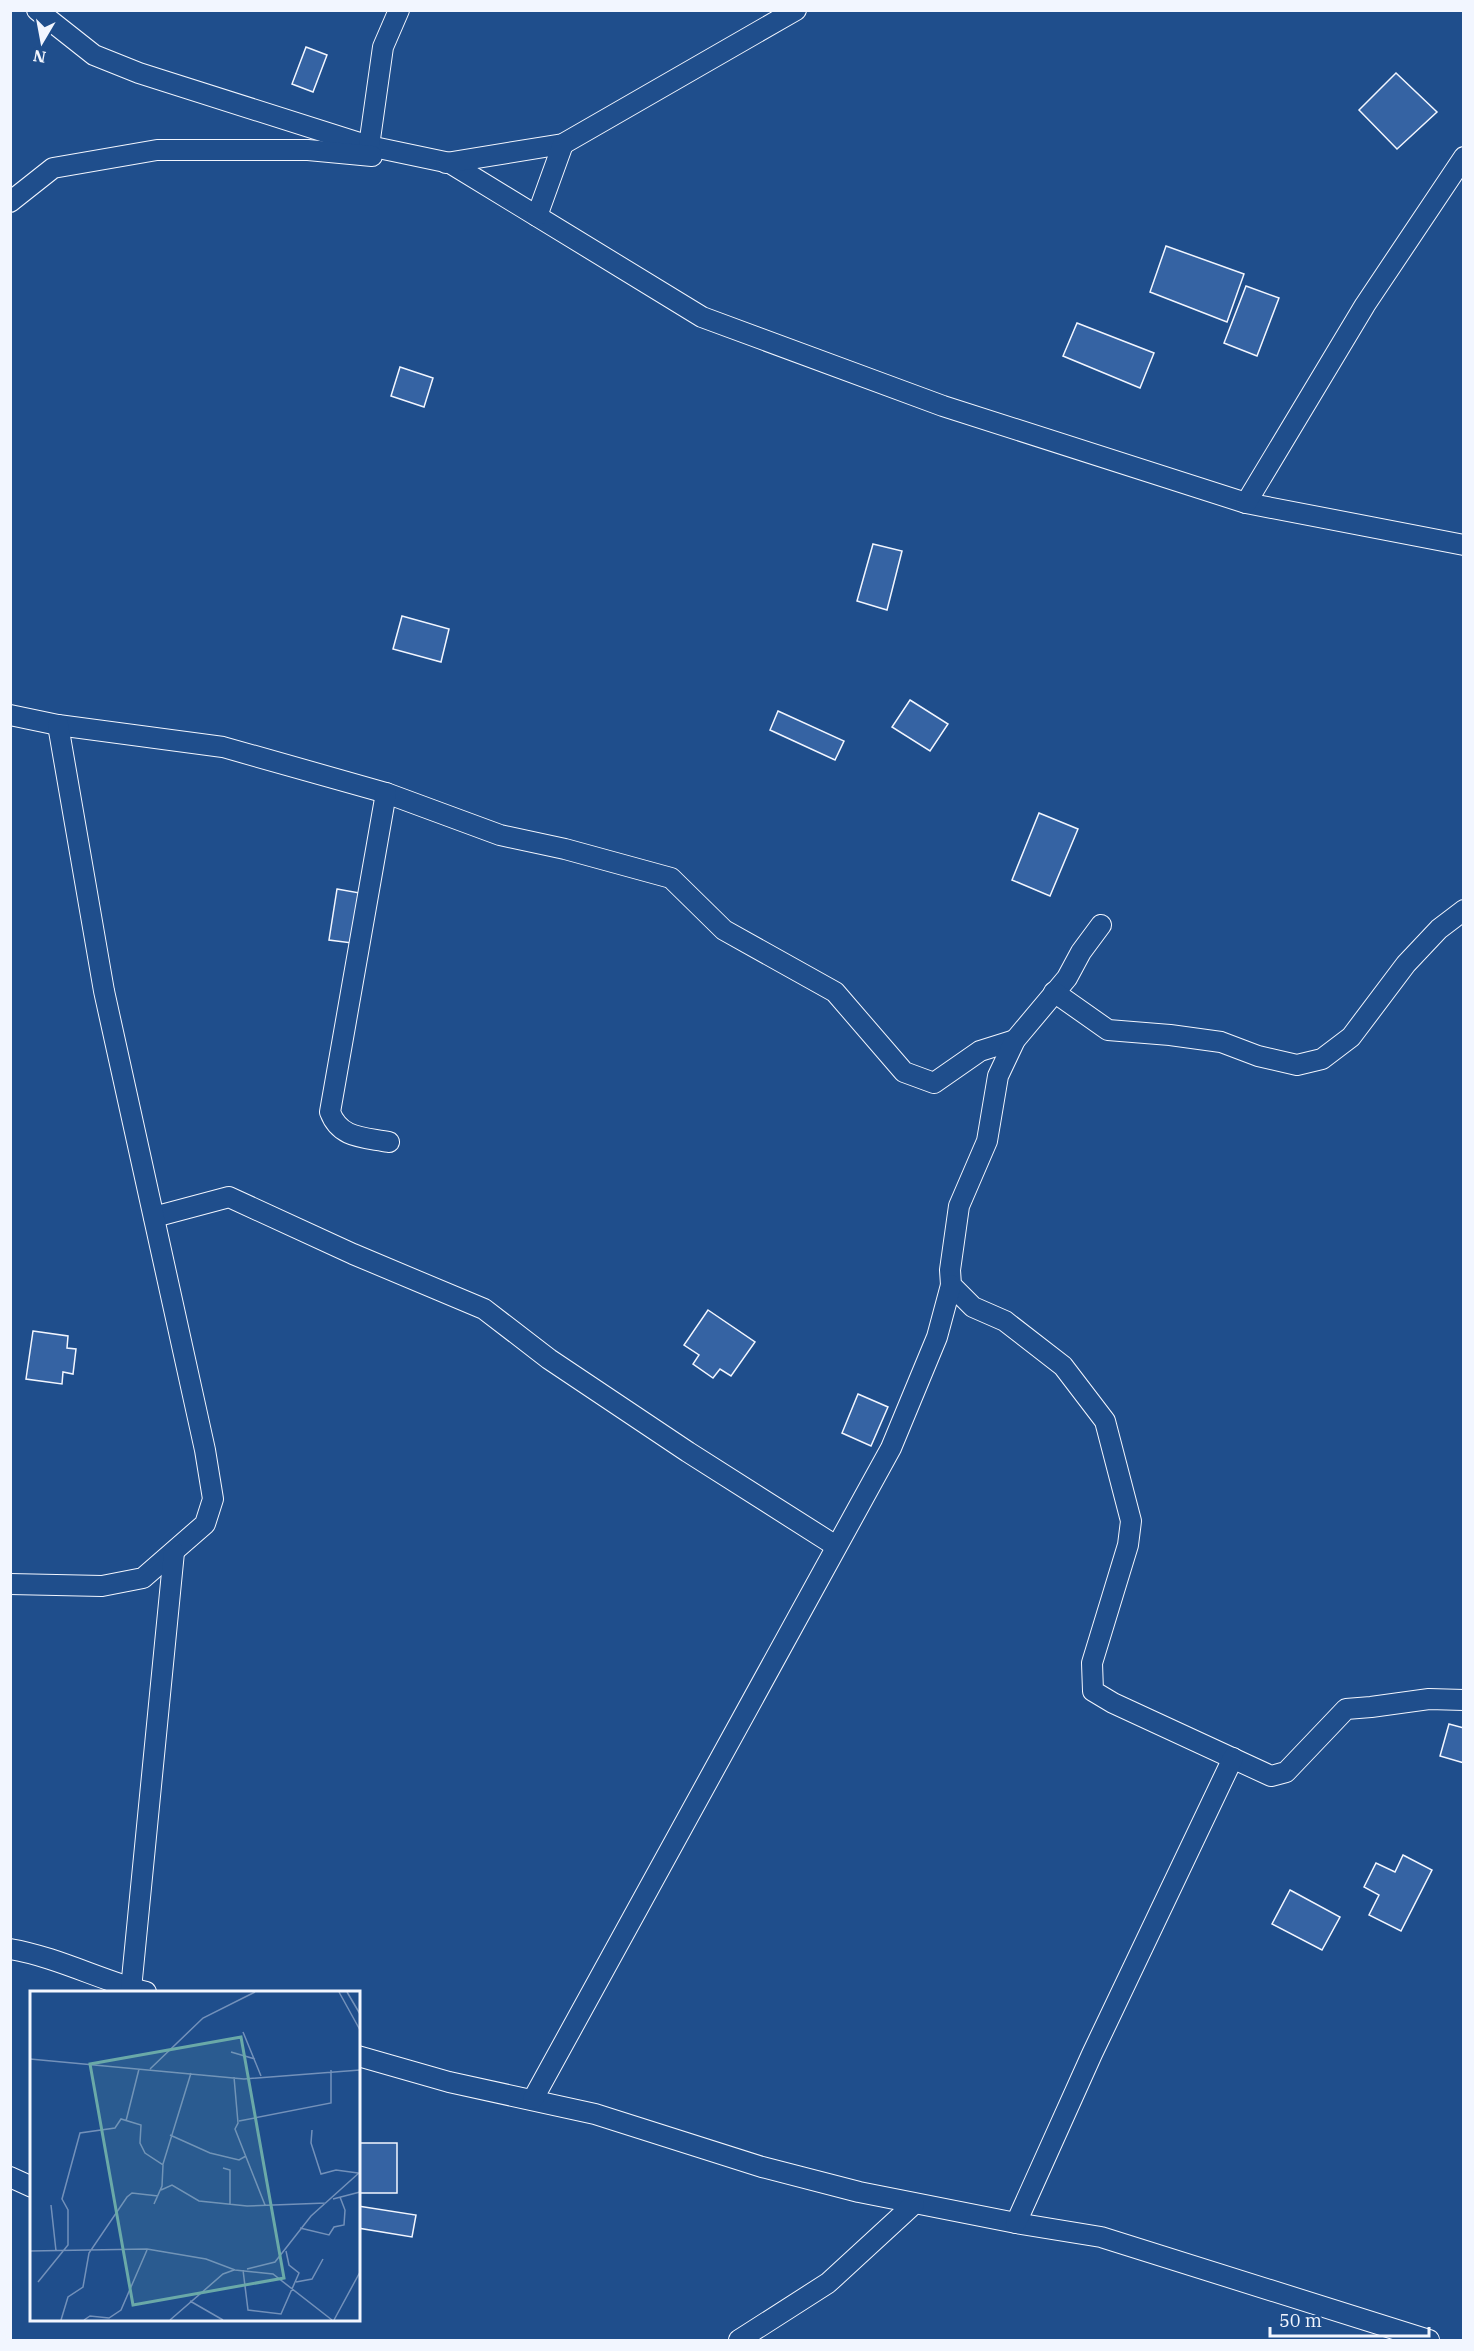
<svg xmlns="http://www.w3.org/2000/svg" width="1474" height="2351" font-family="'IBM Plex Serif',serif">
  <rect width="100%" height="100%" fill="#1f4e8c"/>
  <g fill="#3563a3" stroke="#f2f6ff" stroke-width="1.5">
    <path d="M306 47 327 55 313 92 292 84Z"/>
    <path d="M1396 73 1437 112 1397 149 1359 110Z"/>
    <path d="M1166 246 1244 274 1227 322 1150 292Z"/>
    <path d="M1246 286 1279 298 1257 356 1224 343Z"/>
    <path d="M1077 323 1154 353 1140 388 1063 356Z"/>
    <path d="M400 367 433 378 424 407 391 396Z"/>
    <path d="M873 544 902 551 887 610 857 601Z"/>
    <path d="M402 616 449 629 441 662 393 649Z"/>
    <path d="M910 700 948 724 930 751 892 727Z"/>
    <path d="M778 711 844 741 835 760 770 730Z"/>
    <path d="M1039 813 1078 829 1050 896 1012 880Z"/>
    <path d="M337 889 360 893 352 943 329 940Z"/>
    <path d="M708 1310 755 1342 731 1376 720 1369 713 1378 693 1364 699 1355 684 1345Z"/>
    <path d="M33 1331 68 1336 67 1348 76 1349 73 1374 63 1372 62 1384 26 1379Z"/>
    <path d="M858 1394 888 1407 871 1446 842 1433Z"/>
    <path d="M1449 1724 1464 1728V1763L1440 1756Z"/>
    <path d="M1403 1855 1432 1870 1401 1931 1369 1915 1379 1895 1364 1887 1376 1863 1395 1872Z"/>
    <path d="M1290 1890 1340 1917 1322 1950 1272 1924Z"/>
    <rect x="358" y="2143" width="39" height="50"/>
    <path d="M358 2206 416 2215 412 2237 358 2228Z"/>
  </g>
  <g fill="none" stroke-linecap="round" stroke-linejoin="round">
    <defs>
      <g id="minor">
        <path d="M37 10 94 55 139 73 369 146 450 163 702 317 943 406 1246 503 1464 545"/>
        <path d="M369 146 383 47 399 10"/>
        <path d="M446 163 563 144 796 10"/>
        <path d="M10 202 53 168 157 150H308L372 156"/>
        <path d="M537 216 563 144"/>
        <path d="M1246 503 1365 305 1464 157"/>
        <path d="M10 715 58 725 223 747 386 793 500 835 565 849 671 878 724 930 835 992 904 1072 934 1083 980 1051 1015 1040"/>
        <path d="M386 793 330 1112C340 1139 364 1137 389 1142"/>
        <path d="M1101 925 1081 952 1067 978 1015 1040 998 1076 987 1141 959 1206 950 1270 951 1285 973 1307 1005 1321 1063 1366 1105 1421 1131 1521 1128 1545 1092 1663 1093 1691 1113 1703 1271 1776 1286 1772 1346 1709 1371 1707 1429 1699 1464 1700"/>
        <path d="M1054 992 1108 1030 1170 1035 1221 1042 1258 1056 1297 1065 1322 1059 1351 1037 1406 964 1439 929 1464 910"/>
        <path d="M154 1217 229 1197 353 1254 484 1309 549 1359 688 1452 836 1546"/>
        <path d="M10 1584 102 1586 143 1578 205 1524 213 1499 205 1450 104 991 58 725"/>
        <path d="M10 1949C57 1957 100 1980 146 1992"/>
        <path d="M131 1989 174 1552"/>
        <path d="M358 2056 449 2082 595 2114 762 2167 859 2192 1016 2223 1101 2237 1429 2340"/>
        <path d="M533 2099 891 1448 937 1337 951 1285"/>
        <path d="M10 2177 32 2187"/>
        <path d="M1016 2223 1092 2054 1233 1758"/>
        <path d="M739 2340 828 2283 914 2204"/>
      </g>
    </defs>
    <use href="#minor" stroke="#f2f6ff" stroke-width="22"/>
    <use href="#minor" stroke="#1f4e8c" stroke-width="20"/>
  </g>
  <g transform="translate(30 1991)">
    <rect width="330" height="330" fill="#1f4e8c"/>
    <path fill="none" stroke="#7391ba" stroke-width="1.5" d="M309 1 330 39M317 1 330 23M213 41 231 85M201 61 225 68M0 68 214 88 330 79M120 78 173 27 225 1M204 86 208 132 205 138 235 214M330 111V198M96 130 109 78M209 130 301 112V79M282 139 281 152 291 183 306 179 328 182M140 144 180 162 209 169 216 165M133 173 161 82M193 177 200 179V213M131 199 142 194 169 210 217 215 296 212M303 208 330 201M21 214 26 260M270 237 299 244 304 236 314 234 315 219 310 206M0 260 117 258 176 268 205 279 243 283 302 329M217 278 245 271 281 225 330 181M213 279 218 319 251 323 269 282 259 274 256 260M8 291 38 254V219L32 208 50 142 85 137 91 128 111 134 110 152 115 162 133 174 132 195 124 213M266 291 282 288 293 268M160 310 193 329M31 329 38 306 53 296 59 262 97 206 102 202 128 205M54 329 60 325 79 327 91 319 117 259M140 329 193 283 204 279M304 329 330 281"/>
    <path fill="#6aa9a8" fill-opacity="0.15" stroke="#6aa9a8" stroke-width="3" d="M211 46 254 287 103 314 60 73Z"/>
    <rect width="330" height="330" fill="none" stroke="#f2f6ff" stroke-width="3"/>
  </g>
  <rect width="1474" height="2351" fill="none" stroke="#f2f6ff" stroke-width="24"/>
  <g transform="translate(42 42) rotate(190)" stroke="#1f4e8c" stroke-width="4.5" paint-order="stroke">
  <path d="M0-4.5L10 22L0 15L-10 22Z" fill="#f2f6ff"/>
  <text y="-9" font-size="16" font-weight="bold" text-anchor="middle" fill="#f2f6ff">N</text>
  </g>
  <path d="M1270 2327v9h159v-9" fill="none" stroke="#f2f6ff" stroke-width="3"/>
  <text x="1279" y="2327" font-size="18" fill="#f2f6ff" stroke="#1f4e8c" stroke-width="4.5" paint-order="stroke">50 m</text>
</svg>
